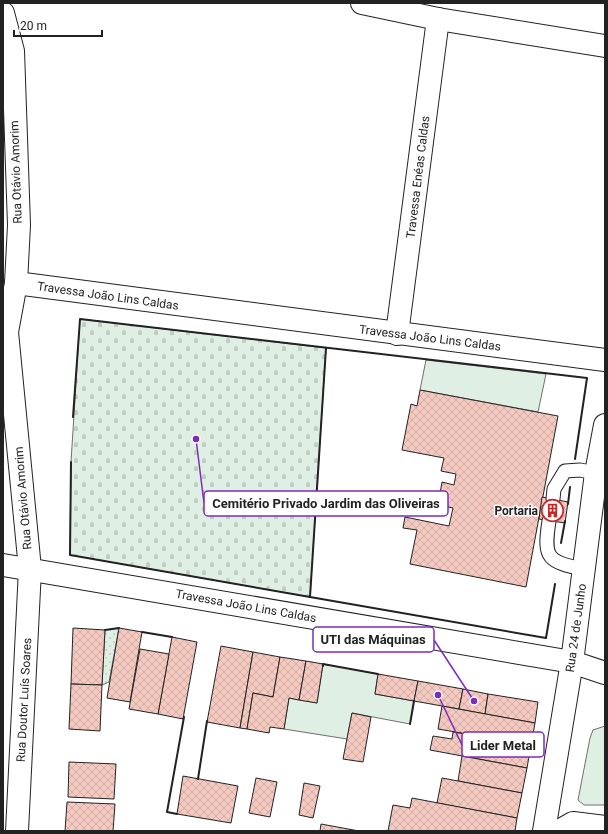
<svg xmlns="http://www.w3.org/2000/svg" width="608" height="834" font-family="Roboto,sans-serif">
  <defs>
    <pattern id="cemetery-stones" width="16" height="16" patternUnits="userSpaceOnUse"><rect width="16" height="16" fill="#e0efe3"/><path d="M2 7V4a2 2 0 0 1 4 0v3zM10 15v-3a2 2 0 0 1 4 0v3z" fill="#c0cdc2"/></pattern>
    <pattern id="garden-dots" width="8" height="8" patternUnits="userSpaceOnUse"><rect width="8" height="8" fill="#e0efe3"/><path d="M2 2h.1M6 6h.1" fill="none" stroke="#c0cdc2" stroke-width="1.8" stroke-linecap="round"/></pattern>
    <pattern id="building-cross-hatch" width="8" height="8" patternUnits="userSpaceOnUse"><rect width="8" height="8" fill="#f3c9c0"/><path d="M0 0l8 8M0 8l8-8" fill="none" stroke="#d0aca5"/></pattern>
  </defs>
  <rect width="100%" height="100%" fill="#fff"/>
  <g fill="#e0efe3" stroke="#6f6f6f">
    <path d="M426 360 546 374 538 412 420 390Z"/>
    <path d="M323 664 378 674 375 694 414 701 410 724 352 713 347 739 284 729 289 698 317 703Z"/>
    <path d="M605 726V805H584L578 800 590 738 593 730Z"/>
  </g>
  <path fill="url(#cemetery-stones)" stroke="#6f6f6f" d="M80 319 326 348 310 597 70 555 71 462Z"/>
  <path fill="url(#garden-dots)" stroke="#6f6f6f" d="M119 628 109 682 102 685 105 630Z"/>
  <g fill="url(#building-cross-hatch)" stroke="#222">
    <path d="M420 390 558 416 526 587 410 564 417 530 403 528 405 517 449 526 453 508 438 505 442 482 454 485 456 474 441 471 444 458 402 450 411 404 417 406Z"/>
    <path d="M542 497 568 502 565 523 539 519Z"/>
    <path d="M73 628 105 630 102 685 71 684Z"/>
    <path d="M119 628 142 632 130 702 107 698Z"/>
    <path d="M172 637 197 642 183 719 158 714Z"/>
    <path d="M221 646 253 652 240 728 207 722Z"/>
    <path d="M140 649 169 654 158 714 129 709Z"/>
    <path d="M253 652 280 657 273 697 253 693 247 729 240 728Z"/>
    <path d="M280 657 306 661 299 700 289 698 284 729 270 727 269 733 247 729 253 693 273 697Z"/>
    <path d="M306 661 323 664 317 703 299 700Z"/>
    <path d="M378 674 418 681 414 701 375 694Z"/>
    <path d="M418 681 463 689 459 709 414 701Z"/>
    <path d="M71 684 102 685 100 731 69 729Z"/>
    <path d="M463 689 488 694 485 714 459 709Z"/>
    <path d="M488 694 538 702 535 723 485 714Z"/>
    <path d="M442 706 535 723 531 745 438 729Z"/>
    <path d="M352 713 371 717 363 762 343 759Z"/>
    <path d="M453 732 531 745 527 768 430 750 433 736 452 739Z"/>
    <path d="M462 756 527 768 522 793 458 781Z"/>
    <path d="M69 762 116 764 114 799 68 797Z"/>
    <path d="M183 776 238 786 231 823 177 814Z"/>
    <path d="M256 778 277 782 270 817 249 813Z"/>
    <path d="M442 778 522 793 517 818 437 803Z"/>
    <path d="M304 783 320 786 313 818 299 815Z"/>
    <path d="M412 798 517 818 515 831H388L393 805 410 808Z"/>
    <path d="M67 802 115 804 113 831H65Z"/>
    <path d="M321 824 359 831H320Z"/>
  </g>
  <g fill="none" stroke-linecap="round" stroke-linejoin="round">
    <defs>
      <g id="service">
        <path d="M553 499 554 489 565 471 580 470 596 473"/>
        <path d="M549 521C543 560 548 561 585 570"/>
      </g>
      <g id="minor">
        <path d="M362 3 438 19 605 46"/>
        <path d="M3 13 13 51 19 225 16 283 7 332"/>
        <path d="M16 283 605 360"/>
        <path d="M3 319 7 332 30 569 17 831"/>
        <path d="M397 334 438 19"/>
        <path d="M3 565 572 662 605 673"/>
        <path d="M544 831 572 662 596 473 605 425"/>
        <path d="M559 831 573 823 605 827"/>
      </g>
    </defs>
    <use href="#service" stroke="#222" stroke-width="15"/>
    <use href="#minor" stroke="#222" stroke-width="24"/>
    <use href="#service" stroke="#fff" stroke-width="13"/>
    <use href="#minor" stroke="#fff" stroke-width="22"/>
    <g stroke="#222" stroke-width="2">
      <path d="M326 348 310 597 546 638 555 584"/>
      <path d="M73 417 80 319 587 378 575 459"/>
      <path d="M71 462 70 555 310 597"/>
      <path d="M568 504 570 487"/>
      <path d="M561 543 565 521"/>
      <path d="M105 630 119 628"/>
      <path d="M142 632 172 637"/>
      <path d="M323 666V664L378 674"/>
      <path d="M410 724 414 701"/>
      <path d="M198 779 207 721"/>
      <path d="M177 814 167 812 184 717"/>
    </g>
  </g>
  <defs>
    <symbol id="building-ring" viewBox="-11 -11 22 22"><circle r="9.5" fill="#fff" stroke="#c62828" stroke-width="1.5"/><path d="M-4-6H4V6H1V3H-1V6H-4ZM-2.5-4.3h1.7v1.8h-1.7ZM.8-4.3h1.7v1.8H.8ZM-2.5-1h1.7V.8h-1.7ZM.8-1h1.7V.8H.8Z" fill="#c62828"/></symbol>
  </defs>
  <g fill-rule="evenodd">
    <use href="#building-ring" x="540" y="498" width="25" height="25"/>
  </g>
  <g text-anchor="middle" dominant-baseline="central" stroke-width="3" stroke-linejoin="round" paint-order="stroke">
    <g font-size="12" fill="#222" stroke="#fff">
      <text transform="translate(16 172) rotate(-92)">Rua Otávio Amorim</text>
      <text transform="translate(418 177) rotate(-83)">Travessa Enéas Caldas</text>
      <text transform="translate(108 296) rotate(8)">Travessa João Lins Caldas</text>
      <text transform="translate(430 338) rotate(7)">Travessa João Lins Caldas</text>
      <text transform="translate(23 498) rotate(-95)">Rua Otávio Amorim</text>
      <text transform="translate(246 606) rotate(10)">Travessa João Lins Caldas</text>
      <text transform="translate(576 628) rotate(-82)">Rua 24 de Junho</text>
      <text transform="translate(24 700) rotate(-87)">Rua Doutor Luís Soares</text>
    </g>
    <g font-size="12" font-weight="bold" fill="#222" stroke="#fff" text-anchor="end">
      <text x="538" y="511">Portaria</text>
    </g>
  </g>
  <path fill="none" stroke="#7b2cbf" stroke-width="1.5" d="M196 439L204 503M474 701L434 640M438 695L462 745"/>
  <g fill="#7b2cbf" stroke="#fff" stroke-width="1.5">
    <circle cx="196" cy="439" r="4"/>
    <circle cx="474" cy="701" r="4"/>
    <circle cx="438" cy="695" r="4"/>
  </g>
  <g fill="#fff" stroke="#7b2cbf" stroke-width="1.5">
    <rect x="204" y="491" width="244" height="25" rx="4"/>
    <rect x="313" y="627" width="121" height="25" rx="4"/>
    <rect x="462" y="732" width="82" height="25" rx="4"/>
  </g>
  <g font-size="13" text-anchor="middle" font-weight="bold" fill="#222">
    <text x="326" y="508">Cemitério Privado Jardim das Oliveiras</text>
    <text x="373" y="644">UTI das Máquinas</text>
    <text x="503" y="750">Lider Metal</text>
  </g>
  <rect width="608" height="834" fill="none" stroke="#222222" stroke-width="8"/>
  <path d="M14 30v6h88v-6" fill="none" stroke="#222222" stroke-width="2"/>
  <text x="20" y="30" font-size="12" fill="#222222" stroke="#ffffff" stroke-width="3" paint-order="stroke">20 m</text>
</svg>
